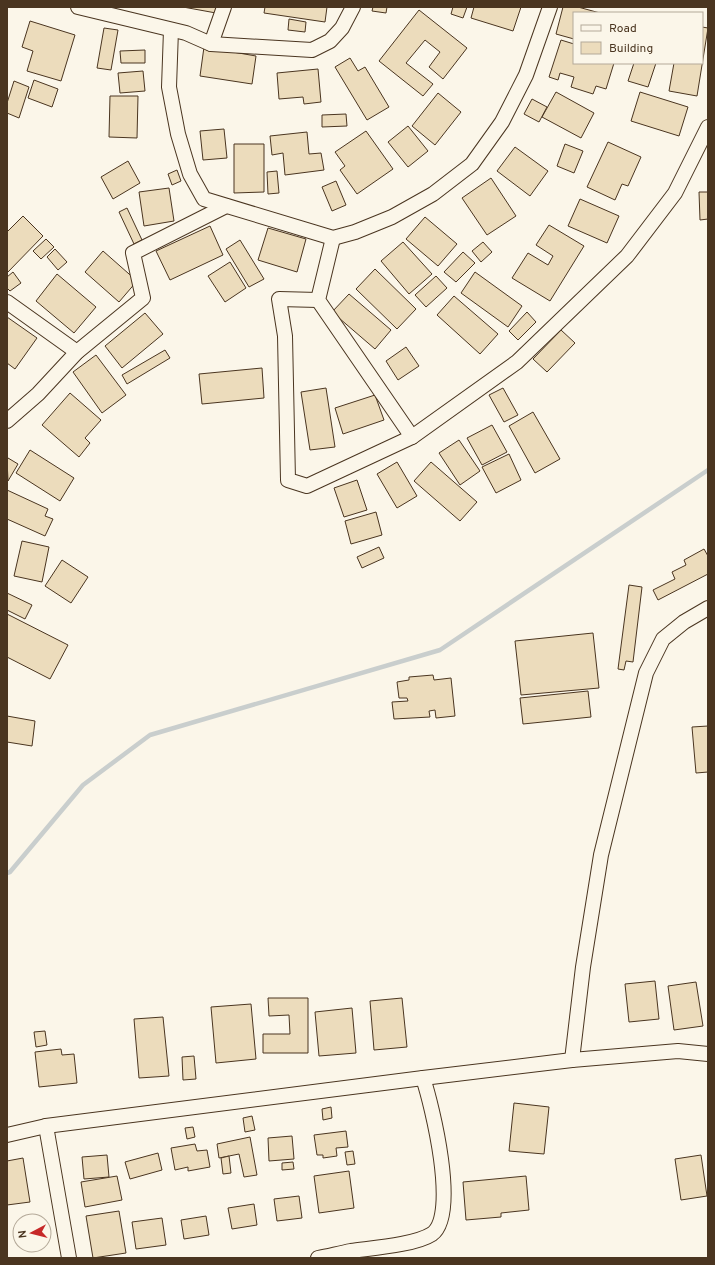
<svg xmlns="http://www.w3.org/2000/svg" width="715" height="1265" font-family="Overpass,sans-serif">
  <rect width="100%" height="100%" fill="#fbf6e9"/>
  <g fill="none" stroke-linecap="round" stroke-linejoin="round">
    <path stroke="#c9cecd" stroke-width="4.5" d="M7 873 10 872 83 785 150 735 440 650 708 470"/>
  </g>
  <g fill="#ecdcbc" stroke="#4a3520">
    <path d="M183 7H217L216 13Z"/>
    <path d="M265 7H327L325 22 264 13Z"/>
    <path d="M373 7H387L386 13 372 11Z"/>
    <path d="M453 7H467L463 18 451 14Z"/>
    <path d="M474 7H521L513 31 471 18Z"/>
    <path d="M563 7H578L600 13H574V39L556 34Z"/>
    <path d="M419 10 467 48 443 79 429 67 440 52 425 40 406 63 433 84 423 96 379 61Z"/>
    <path d="M289 19 306 22 305 32 288 30Z"/>
    <path d="M30 21 75 35 61 81 27 71 33 51 22 47Z"/>
    <path d="M702 27 708 28 697 96 669 91 674 63H702Z"/>
    <path d="M104 28 118 30 111 70 97 68Z"/>
    <path d="M561 40 574 44V63H614L606 89 596 86 593 94 571 87 574 77 560 73 558 80 549 77Z"/>
    <path d="M204 47 256 56 252 84 200 76Z"/>
    <path d="M145 50V63H121L120 51Z"/>
    <path d="M350 58 358 71 365 67 389 107 367 120 335 67Z"/>
    <path d="M634 63H656L648 87 628 81Z"/>
    <path d="M318 69 321 102 304 104 303 97 279 99 277 73Z"/>
    <path d="M143 71 145 91 120 93 118 73Z"/>
    <path d="M34 80 58 89 52 107 28 98Z"/>
    <path d="M14 81 29 87 19 118 7 113V103Z"/>
    <path d="M556 92 594 113 581 138 542 117Z"/>
    <path d="M640 92 688 107 679 136 631 121Z"/>
    <path d="M438 93 461 112 435 145 412 126Z"/>
    <path d="M110 96H138L137 138 109 137Z"/>
    <path d="M532 99 547 107 539 122 524 114Z"/>
    <path d="M346 114 347 126 322 127V115Z"/>
    <path d="M408 126 428 151 408 167 388 142Z"/>
    <path d="M224 129 227 158 203 160 200 131Z"/>
    <path d="M366 131 393 169 357 194 340 170 345 166 335 152Z"/>
    <path d="M307 132 309 154 321 153 324 170 285 175 283 153 272 155 270 136Z"/>
    <path d="M608 142 641 157 628 186 622 184 615 200 587 187Z"/>
    <path d="M234 144H264V192L234 193Z"/>
    <path d="M565 144 583 151 574 173 557 166Z"/>
    <path d="M515 147 548 171 530 196 497 171Z"/>
    <path d="M128 161 140 183 113 199 101 177Z"/>
    <path d="M177 170 181 181 172 185 168 174Z"/>
    <path d="M277 171 279 193 268 194 267 172Z"/>
    <path d="M491 178 516 216 487 235 462 198Z"/>
    <path d="M336 181 346 205 332 211 322 187Z"/>
    <path d="M169 188 174 221 144 226 139 192Z"/>
    <path d="M699 192H708V219L700 220Z"/>
    <path d="M580 199 619 216 607 243 568 226Z"/>
    <path d="M127 208 142 240 134 244 119 212Z"/>
    <path d="M23 216 43 236 7 273V232Z"/>
    <path d="M425 217 457 244 438 266 406 239Z"/>
    <path d="M549 225 584 246 550 301 512 278 528 253 548 265 553 256 536 245Z"/>
    <path d="M210 226 223 255 170 280 156 251Z"/>
    <path d="M268 228 306 239 297 272 258 260Z"/>
    <path d="M46 239 54 247 41 259 33 251Z"/>
    <path d="M240 240 264 279 249 287 226 249Z"/>
    <path d="M403 242 432 274 409 294 381 261Z"/>
    <path d="M483 242 492 252 481 262 472 251Z"/>
    <path d="M55 249 67 262 58 270 47 257Z"/>
    <path d="M103 251 137 281 119 302 85 272Z"/>
    <path d="M463 252 475 263 456 282 444 272Z"/>
    <path d="M230 262 246 288 225 302 208 276Z"/>
    <path d="M375 269 416 309 397 329 356 289Z"/>
    <path d="M13 272 21 283 10 291 7 288V277Z"/>
    <path d="M475 272 522 306 508 327 461 293Z"/>
    <path d="M57 274 96 307 74 333 36 301Z"/>
    <path d="M436 276 447 288 426 307 415 295Z"/>
    <path d="M349 294 391 330 375 349 332 312Z"/>
    <path d="M454 296 498 334 480 354 437 315Z"/>
    <path d="M527 312 536 322 518 340 509 331Z"/>
    <path d="M145 313 163 334 122 368 105 346Z"/>
    <path d="M7 317 37 338 15 369 7 363Z"/>
    <path d="M561 330 575 343 547 372 533 359Z"/>
    <path d="M406 347 419 366 398 380 386 361Z"/>
    <path d="M165 350 170 358 127 384 122 375Z"/>
    <path d="M96 355 126 395 102 413 73 372Z"/>
    <path d="M262 368 264 398 202 404 199 374Z"/>
    <path d="M326 388 335 447 310 450 301 392Z"/>
    <path d="M503 388 518 415 504 422 489 395Z"/>
    <path d="M70 393 101 420 85 438 90 443 79 457 42 425Z"/>
    <path d="M375 395 384 420 343 434 335 408Z"/>
    <path d="M533 412 560 459 535 473 509 426Z"/>
    <path d="M492 425 507 452 482 465 467 438Z"/>
    <path d="M459 440 480 471 460 485 439 453Z"/>
    <path d="M30 450 74 478 60 501 16 473Z"/>
    <path d="M509 454 521 480 496 493 482 467Z"/>
    <path d="M8 458 18 464 8 481 7 460Z"/>
    <path d="M397 462 417 496 397 508 377 474Z"/>
    <path d="M431 462 477 502 460 521 414 481Z"/>
    <path d="M357 480 367 510 344 517 334 488Z"/>
    <path d="M7 490 48 509 45 516 53 519 45 536 7 519Z"/>
    <path d="M376 512 382 535 351 544 345 521Z"/>
    <path d="M22 541 49 547 42 582 14 576Z"/>
    <path d="M379 547 384 558 362 568 357 557Z"/>
    <path d="M704 549 708 556V574L658 600 653 590 675 579 672 572 686 565 684 560Z"/>
    <path d="M62 560 88 577 71 603 45 586Z"/>
    <path d="M629 585 642 587 633 662 626 661 624 670 618 669Z"/>
    <path d="M7 593 32 605 25 619 7 610Z"/>
    <path d="M7 614 68 645 50 679 7 657Z"/>
    <path d="M593 633 599 688 521 695 515 641Z"/>
    <path d="M433 675 434 680 451 678 455 716 436 718 435 710 429 711 430 717 394 719 392 702 408 701 407 698H399L397 682 409 680V677Z"/>
    <path d="M588 691 591 717 523 724 520 698Z"/>
    <path d="M7 716 35 721 32 746 7 742Z"/>
    <path d="M708 726V772L696 773 692 727Z"/>
    <path d="M655 981 659 1019 629 1022 625 984Z"/>
    <path d="M696 982 703 1026 674 1030 668 986Z"/>
    <path d="M268 998H308V1053H263V1034H290L289 1015 269 1016Z"/>
    <path d="M402 998 407 1047 374 1050 370 1001Z"/>
    <path d="M251 1004 256 1059 216 1063 211 1007Z"/>
    <path d="M352 1008 356 1053 319 1056 315 1012Z"/>
    <path d="M163 1017 169 1076 139 1078 134 1019Z"/>
    <path d="M45 1031 47 1045 36 1047 34 1032Z"/>
    <path d="M61 1049 62 1055 74 1054 77 1083 39 1087 35 1052Z"/>
    <path d="M194 1056 196 1079 183 1080 182 1057Z"/>
    <path d="M514 1103 549 1107 544 1154 509 1151Z"/>
    <path d="M331 1107 332 1118 323 1120 322 1109Z"/>
    <path d="M252 1116 255 1130 245 1132 243 1118Z"/>
    <path d="M193 1127 195 1137 187 1139 185 1128Z"/>
    <path d="M346 1131 348 1147 336 1148 337 1156 323 1158V1155H317L314 1135Z"/>
    <path d="M292 1136 294 1159 269 1161 268 1138Z"/>
    <path d="M250 1137 257 1175 244 1177 239 1154 219 1158 217 1144Z"/>
    <path d="M195 1144 197 1151 207 1150 210 1167 188 1171V1167L175 1170 171 1148Z"/>
    <path d="M353 1151 355 1164 347 1165 345 1152Z"/>
    <path d="M158 1153 162 1170 130 1179 125 1162Z"/>
    <path d="M107 1155 109 1177 84 1179 82 1157Z"/>
    <path d="M701 1155 707 1196 681 1200 675 1159Z"/>
    <path d="M229 1156 231 1173 223 1174 221 1158Z"/>
    <path d="M23 1158 30 1202 7 1205V1161Z"/>
    <path d="M293 1162 294 1169 282 1170V1163Z"/>
    <path d="M349 1171 354 1208 319 1213 314 1176Z"/>
    <path d="M117 1176 122 1200 85 1207 81 1182Z"/>
    <path d="M526 1176 529 1210 501 1213V1217L466 1220 463 1182Z"/>
    <path d="M299 1196 302 1218 277 1221 274 1199Z"/>
    <path d="M254 1204 257 1225 232 1229 228 1208Z"/>
    <path d="M119 1211 126 1253 93 1258 86 1216Z"/>
    <path d="M206 1216 209 1235 184 1239 181 1220Z"/>
    <path d="M162 1218 166 1245 136 1249 132 1222Z"/>
  </g>
  <g fill="none" stroke-linecap="round" stroke-linejoin="round">
    <defs>
      <g id="street">
        <path d="M78 7 186 33 211 44 312 50 330 41 342 28 353 7"/>
        <path d="M171 30 169 87 178 134 190 174 204 199 333 238 355 232 392 217 433 194 472 164 502 122 526 75 550 7"/>
        <path d="M211 44 224 7"/>
        <path d="M333 238 318 300 412 437"/>
        <path d="M318 300 279 299 285 336 288 480 307 486 412 437 517 362 627 256 675 193 708 127"/>
        <path d="M7 302 77 352"/>
        <path d="M7 421 38 394 77 352 143 298 133 253 226 206"/>
        <path d="M572 1060 583 967 601 855 646 673 663 639 684 622 708 608"/>
        <path d="M46 1126 69 1258"/>
        <path d="M7 1135 46 1126 423 1078 572 1060 678 1051 708 1054"/>
        <path d="M318 1258C329 1256 340 1253 351 1251 372 1248 415 1245 432 1234 459 1215 432 1105 423 1078"/>
      </g>
    </defs>
    <use href="#street" stroke="#4a3520" stroke-width="16"/>
    <use href="#street" stroke="#fbf6e9" stroke-width="14"/>
  </g>
  <rect width="715" height="1265" fill="none" stroke="#4a3520" stroke-width="16"/>
  <rect x="573" y="12" width="130" height="52" fill="#fbf6e9" stroke="#b4a999"/>
  <rect x="581" y="25" width="20" height="6" fill="#fbf6e9" stroke="#b4a999"/>
  <text x="609" y="32" font-size="12" fill="#4a3520">Road</text>
  <rect x="581" y="42" width="20" height="12" fill="#ecdcbc" stroke="#b4a999"/>
  <text x="609" y="52" font-size="12" fill="#4a3520">Building</text>
  <g transform="translate(32 1233) rotate(263)"><circle r="19" fill="#fbf6e9" stroke="#b4a999"/>
  <path d="M0-3L7 15L0 10L-7 15Z" fill="#c62828"/>
  <text y="-6" font-size="11" font-weight="bold" text-anchor="middle" fill="#4a3520">N</text>
  </g>
</svg>
